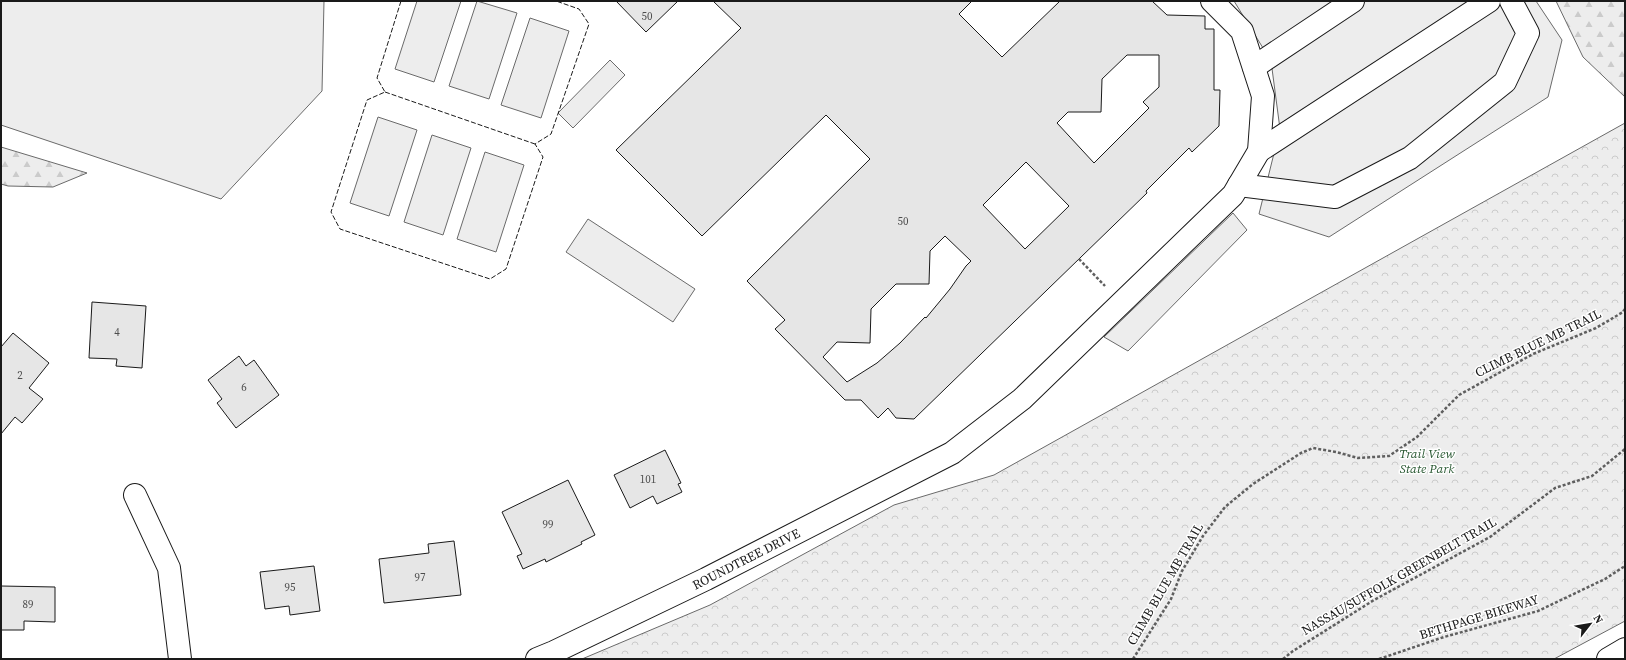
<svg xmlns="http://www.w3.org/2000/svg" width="1626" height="660" font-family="'Source Serif 4',serif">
  <defs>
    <pattern id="forest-firs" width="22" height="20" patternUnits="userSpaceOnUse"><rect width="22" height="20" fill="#ededed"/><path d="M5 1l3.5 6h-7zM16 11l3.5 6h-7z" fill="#cbcbcb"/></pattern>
    <pattern id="park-crowns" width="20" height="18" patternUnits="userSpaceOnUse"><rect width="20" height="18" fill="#ededed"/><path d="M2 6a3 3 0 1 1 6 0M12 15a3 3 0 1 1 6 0" fill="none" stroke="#cbcbcb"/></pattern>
  </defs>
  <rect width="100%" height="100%" fill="#fff"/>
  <g fill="url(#forest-firs)" stroke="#6a6a6a">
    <path d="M1556 1H1625V97L1583 57Z"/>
    <path d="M1 147 87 173 53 187 8 186 1 184Z"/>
  </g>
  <path fill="url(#park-crowns)" stroke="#6a6a6a" d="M1625 123V621L1554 659H582L710 605 894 505 994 475Z"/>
  <g fill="#ededed" stroke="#6a6a6a">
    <path d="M1 1H324L322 91 221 199 1 125Z"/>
    <path d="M417 1H461L434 82 395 69Z"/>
    <path d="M477 1 517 13 489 99 449 86Z"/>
    <path d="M1234 1H1536L1562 40 1548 97 1329 237 1259 214 1280 129 1271 61Z"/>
    <path d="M530 18 569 31 541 118 501 105Z"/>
    <path d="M610 60 625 75 573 128 558 113Z"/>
    <path d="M378 117 417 130 389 216 350 203Z"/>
    <path d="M432 135 471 148 443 235 404 222Z"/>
    <path d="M485 152 524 165 496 252 457 239Z"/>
    <path d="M1233 213 1247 230 1128 351 1104 337Z"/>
    <path d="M588 219 695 289 673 322 566 252Z"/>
  </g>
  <g fill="#e6e6e6" stroke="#1a1a1a" fill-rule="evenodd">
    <path d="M616 1H678L646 32Z"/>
    <path d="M713 1H972L959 14 1002 57 1060 1H1152L1167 15 1205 16V29H1214V90H1220L1219 126 1192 152 1189 148 1146 191 1147 193 914 419 896 418 888 408 878 418 861 400H845L775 329 785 320 747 281 870 159 826 115 702 236 616 150 741 28ZM1127 55H1159V87L1143 102 1149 108 1094 163 1057 123 1068 112H1101L1102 79ZM1026 162 1069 206 1025 249 983 205ZM945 236 971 261 966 266 950 289 926 318 925 317 900 343 877 363 847 382 823 357 837 342 870 343 871 309 896 284H929L930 251Z"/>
    <path d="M92 302 146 306 142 368 116 366 117 359 89 358Z"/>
    <path d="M13 333 49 363 29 388 43 399 22 423 15 417 1 434V347Z"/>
    <path d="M239 356 246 366 254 360 279 395 236 428 217 403 222 399 208 380Z"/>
    <path d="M665 450 681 483 678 484 682 492 657 504 653 496 630 508 614 475Z"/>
    <path d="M568 480 595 535 581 542 582 544 546 562 545 559 523 569 517 556 522 554 502 512Z"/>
    <path d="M454 541 461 595 384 603 379 559 429 553 428 544Z"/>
    <path d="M314 566 320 611 290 615 289 606 265 609 260 572Z"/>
    <path d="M1 586 55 587V622L24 621V630H1Z"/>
  </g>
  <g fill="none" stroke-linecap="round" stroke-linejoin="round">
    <defs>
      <g id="minor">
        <path d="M1254 67 1353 1"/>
        <path d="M1259 151 1489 1"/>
        <path d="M1239 185 1335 197 1410 158 1505 82 1528 33 1511 1"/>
        <path d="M135 495 169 568 180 659"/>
        <path d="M537 659 554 652 706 579 952 453 1022 399 1233 195 1259 151 1263 96 1242 31 1212 1"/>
        <path d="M1608 659 1625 649"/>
      </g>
    </defs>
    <use href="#minor" stroke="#1a1a1a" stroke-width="24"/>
    <g stroke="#5f5f5f" stroke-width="2.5" stroke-dasharray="3 2" stroke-linecap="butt">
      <path d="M1079 259 1105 286"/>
      <path d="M1133 659 1171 599 1182 571 1203 536 1225 507 1253 484 1301 453 1313 448 1336 452 1358 458 1389 456 1417 437 1459 395 1533 354 1596 328 1623 312 1625 309"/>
      <path d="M1283 659 1293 651 1374 600 1490 537 1555 488 1592 476 1625 449"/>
      <path d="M1379 659 1444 637 1538 611 1605 579 1625 566"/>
    </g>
    <use href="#minor" stroke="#fff" stroke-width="22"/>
    <g stroke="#1a1a1a" stroke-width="1" stroke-dasharray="5 2" stroke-linecap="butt">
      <path d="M401 1 377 78 385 92 367 100 331 212 340 229 490 279 506 269 543 157 535 144 551 134 589 24 579 9 556 1"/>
      <path d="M385 92 535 144"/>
    </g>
  </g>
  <g text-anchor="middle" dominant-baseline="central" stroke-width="3" stroke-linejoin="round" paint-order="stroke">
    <g font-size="11" fill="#4d4d4d">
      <text x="647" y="16">50</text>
      <text x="903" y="221">50</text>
      <text x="117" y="332">4</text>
      <text x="20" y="375">2</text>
      <text x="244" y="387">6</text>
      <text x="648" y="479">101</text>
      <text x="548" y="524">99</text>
      <text x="420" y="577">97</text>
      <text x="290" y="587">95</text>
      <text x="28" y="604">89</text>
    </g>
    <g font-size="13" fill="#1a1a1a" stroke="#fff">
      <text transform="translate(1538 343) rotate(-26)">CLIMB BLUE MB TRAIL</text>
      <text transform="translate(746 559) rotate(-27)">ROUNDTREE DRIVE</text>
      <text transform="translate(1399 576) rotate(-30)">NASSAU/SUFFOLK GREENBELT TRAIL</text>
      <text transform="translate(1165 584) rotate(-60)">CLIMB BLUE MB TRAIL</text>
      <text transform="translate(1479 617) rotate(-17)">BETHPAGE BIKEWAY</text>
    </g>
    <g font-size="13" font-style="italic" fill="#2b5a34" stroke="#fff">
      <text x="1427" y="453">Trail View<tspan x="1427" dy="15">State Park</tspan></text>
    </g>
  </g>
  <rect width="1626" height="660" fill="none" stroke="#1a1a1a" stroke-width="4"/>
  <g transform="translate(1590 624) rotate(59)" stroke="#ffffff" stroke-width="3" paint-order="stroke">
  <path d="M0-3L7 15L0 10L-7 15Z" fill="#1a1a1a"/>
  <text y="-6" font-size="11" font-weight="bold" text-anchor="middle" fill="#1a1a1a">N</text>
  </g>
</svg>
